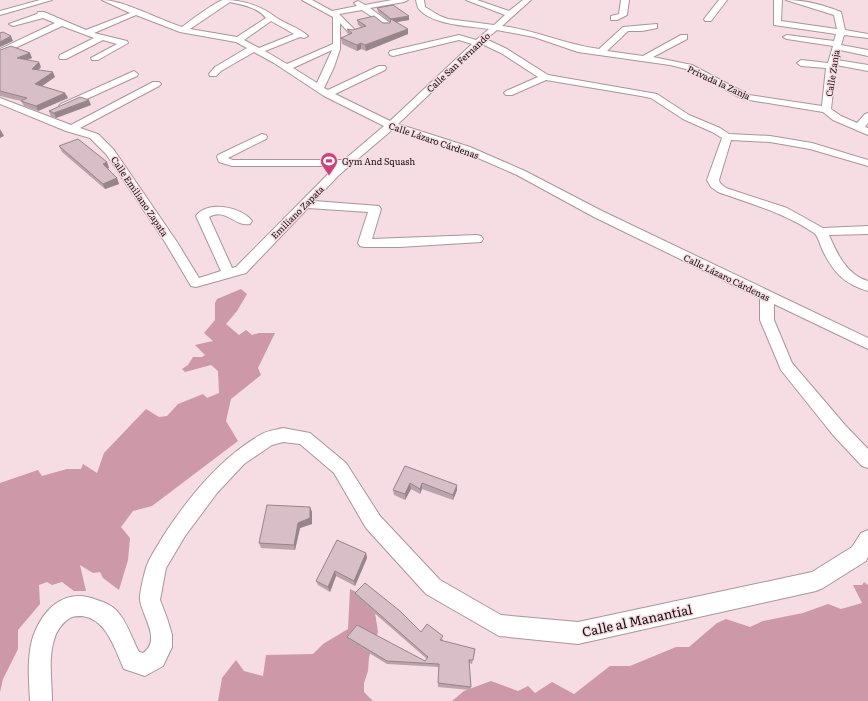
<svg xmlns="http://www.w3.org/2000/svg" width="868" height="701" font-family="Literata,serif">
  <rect width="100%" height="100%" fill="#f6dce3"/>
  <g fill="#cd98a8">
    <path d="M241 289 247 294 237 311 226 324 239 335 246 330 252 335 259 333H275L258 368 261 375 231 399 226 421 238 441 152 506 133 511 121 527 130 538 128 560 119 590 103 578 100 572 93 573 80 565 86 591H74L62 582 52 585 47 582 39 585 40 604 18 630V649L3 679 0 692V483L38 470 42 476 67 469H81L83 464 97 473 104 453 146 409 159 417 167 416 178 404 203 394 207 398 219 393 218 371 211 365 185 372 182 369 188 365 193 357H202L205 355 195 345 213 341 204 333 215 320V303L217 299Z"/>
    <path d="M864 582 868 585V701H452L464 691 491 681 518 691 528 686 535 693 552 682 574 694 610 666H630L676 647H689L717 623 726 619 750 627 763 621 803 613 828 604 841 609 862 603 853 585H862Z"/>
    <path d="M350 589 373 600 378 632 369 657 368 671 364 683V692L373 701H218L222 678 236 660 244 671 263 676 266 655 313 654 323 644 348 629Z"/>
  </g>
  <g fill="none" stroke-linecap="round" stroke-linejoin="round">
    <defs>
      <g id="minor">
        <path d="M40 0H52L0 15V11Z"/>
        <path d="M102 0C123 0 160 20 182 27 190 21 215 2 223 0 243 0 259 5 274 16 284 24 299 27 308 36L304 38 300 37 265 51 287 64 333 44V17L302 0H312L332 11 357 6 354 3 358 1 365 5 392 0H408L404 2 370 8 390 23 391 25 387 27 362 10 339 14 357 32 356 34H350L340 23V49L334 67 324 88 328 90 379 66H385L386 68 385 70 335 94 390 121 472 44 459 40 393 56 390 55 389 53 390 51 459 35 476 40 489 29C470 26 431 25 419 9 417 7 417 3 416 0H424L425 7 440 16 448 19 494 25 505 15 466 0H477L509 11 523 0H531L502 26C535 30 566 45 599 49L623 27 657 24V28L642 31H628L607 51 643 56 681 35H687V39L653 57 692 65 749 95 822 106 826 68 801 66 797 63 801 60 828 63 833 46 787 39 783 37 787 35 834 41 836 34 774 25V0H782L781 21 837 29 834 15 786 0C805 0 824 5 841 12L845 30 868 34V38L844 35 841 45 868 50V56L840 50 837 60 868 65V71L836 65 831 109 841 116 857 123 865 114 868 113V123L865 127 868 128V135L833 120 823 112 743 99 686 69 670 65 578 52 534 37 497 30 486 39 507 49 548 75 657 94 689 115 720 128 729 134 770 136 812 143 868 160V166L810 149 770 142 731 140 719 180 720 183 726 188 787 208 823 228 868 226V234L829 235C837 254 847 275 868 281V291C844 284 833 272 822 249 820 244 818 236 814 233 785 213 751 204 718 192L711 187 707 180 722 138 712 132 683 119 651 98 641 96 546 80 512 95H506L504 93 506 91 538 77 501 53 482 44 398 124 470 147 525 171 602 211 868 338V349L774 304V320L792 363 845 425 868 449V468L862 466 833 435 781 370 760 320V298L594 217 517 175 462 151 393 129 339 175 314 201 379 206 381 209 372 239 477 235 481 236 483 239 481 242 399 247H364L360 246 358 243 368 212 308 208 246 273 196 287 191 286 165 242 106 154 90 138 66 131 0 104V98L71 125 153 82H159L161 84 159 86 80 128 98 134 114 150 177 242 199 278 221 271 196 216C207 200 242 207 252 221L250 224C235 227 225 207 209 217L232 268 236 267 336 166H232L219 162 217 157 218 155 262 134 266 135 267 137 266 139 228 158 233 160H344L384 126 324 96 274 63 254 52 221 71 216 76H210L209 74 215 67 247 48 236 42 180 32 136 15 94 33 127 41 128 43 98 60H92L91 58 117 44 103 40 66 59H60L59 57 60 55 94 38 62 26 0 55V49L55 23 43 18 13 26 9 24 37 14 38 12H44L86 30 130 13ZM230 2C243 5 257 7 266 18L237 37 190 29ZM271 21 294 34 259 48 244 40ZM332 50 317 83 293 68Z"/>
        <path d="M621 0H629L627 15 617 20H611V16L619 14Z"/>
        <path d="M719 0H727L711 21H705L704 19Z"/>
        <path d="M134 71 138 74 137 76 67 108H61L59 106 61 104Z"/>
        <path d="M283 428 310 433 346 463 380 516 440 580 501 615 578 622 812 572 852 547 861 533 868 530V557L866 561 823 588 816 591 578 644 499 636 426 594 366 528 334 473 300 444 283 442 272 445 244 464 217 493 185 536 166 568 160 600 167 618 172 635V647L163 666 145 676 124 669C115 650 107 619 82 616 78 616 74 616 70 618 63 622 56 631 54 640 48 659 52 681 52 701H30C29 681 27 660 32 640 41 611 64 586 97 600 104 602 111 605 116 610 127 621 132 639 139 652L143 653C162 640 142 616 140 600 139 595 145 570 147 565 151 555 157 547 162 538 187 499 219 459 260 435 266 431 275 430 283 428Z"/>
      </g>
    </defs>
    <use href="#minor" stroke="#ac949b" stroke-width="2"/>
    <use href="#minor" fill="#fff" fill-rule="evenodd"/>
  </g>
  <g fill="#baa3aa">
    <path d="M377 8 409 20 396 22 408 34 366 51 361 49 357 51 342 44 341 38 348 35 347 29 353 30 361 27 358 25 357 20 390 23V22L378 12Z"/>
    <path d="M0 50 32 58 27 60 41 67 38 70 55 77 42 86 65 93 68 98 38 111 24 106 21 101 0 96Z"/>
    <path d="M91 105 56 118 51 117 49 111Z"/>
    <path d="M59 146 107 162 109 168 108 169 117 178 119 184 105 189 62 152Z"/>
    <path d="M405 466 457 490 453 500 422 489 420 494 411 489 405 500 394 495 393 490Z"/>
    <path d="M310 507 312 512V524L300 528 295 550 261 548 259 543Z"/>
    <path d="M366 553 367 558 355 586 336 576 330 592 318 585 316 581Z"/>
    <path d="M355 593 421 632 443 639 442 641 475 649 472 664 469 663 471 687 470 690 438 687 439 667 387 664 348 640 347 637 425 661 427 659 356 597Z"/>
  </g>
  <g fill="#97858b">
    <path d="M409 16V20L391 23V19Z"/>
    <path d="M408 29V34L366 51 365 45Z"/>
    <path d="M11 36 13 41 0 47V42Z"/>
    <path d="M361 43V49L357 51V45Z"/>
    <path d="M30 53 32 58 19 63 17 58Z"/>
    <path d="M39 62 41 67 34 74 32 69Z"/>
    <path d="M53 72 55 77 38 89 35 84Z"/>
    <path d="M65 93 68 98 38 111 36 106Z"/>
    <path d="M89 100 91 105 56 118 54 113Z"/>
    <path d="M0 129 4 136 0 138Z"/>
    <path d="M107 162 109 168 106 169 103 164Z"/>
    <path d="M117 178 119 184 105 189 103 184Z"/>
    <path d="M410 483 411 489 405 500V494Z"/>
    <path d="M422 483V489L420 494V489Z"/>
    <path d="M457 485V490L453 500V495Z"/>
    <path d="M310 507 312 512V524L300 528 295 550 294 545 298 523Z"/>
    <path d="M366 553 367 558 355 586 354 581Z"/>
    <path d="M335 571 336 576 330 592 328 587Z"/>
  </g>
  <g fill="#d8bec6" stroke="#97858b">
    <path d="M393 5 409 16 391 19 377 8Z"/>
    <path d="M374 16 383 23H390L391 19 408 29 365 45 361 43 357 45 341 38 352 33 347 29 353 30 366 26 357 20Z"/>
    <path d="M3 32 11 36 0 42V33Z"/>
    <path d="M11 46 30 53 17 58 39 62 32 69 53 72 35 84 65 93 36 106 21 101 27 98 0 91V50Z"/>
    <path d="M80 97 89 100 54 113 49 111Z"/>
    <path d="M78 139 107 162 103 164 117 178 103 184 59 146Z"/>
    <path d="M405 466 457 485 453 495 422 483 420 489 410 483 405 494 393 490Z"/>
    <path d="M267 505 310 507V518L298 523 294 545 259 543Z"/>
    <path d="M337 540 366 553 354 581 335 571 328 587 316 581Z"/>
    <path d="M365 583 400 611 421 632 427 624 443 636 440 640 475 649 473 660H469L471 687 438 683 439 664 387 661 347 637 357 625 425 661 428 657 355 593Z"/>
  </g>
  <defs>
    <symbol id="stadium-pin" viewBox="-11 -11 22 30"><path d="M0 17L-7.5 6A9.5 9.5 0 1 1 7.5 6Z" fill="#cc427b" stroke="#f6dce3"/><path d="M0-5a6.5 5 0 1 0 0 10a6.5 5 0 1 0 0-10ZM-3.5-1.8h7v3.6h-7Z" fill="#fff"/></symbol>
  </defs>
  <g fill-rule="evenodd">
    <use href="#stadium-pin" x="319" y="151" width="20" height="27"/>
  </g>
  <g text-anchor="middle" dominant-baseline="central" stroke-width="3" stroke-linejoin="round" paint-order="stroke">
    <g font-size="9" fill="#140c0f" stroke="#f6dce3">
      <text transform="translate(458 62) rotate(-43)">Calle San Fernando</text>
      <text transform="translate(832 73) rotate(-81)">Calle Zanja</text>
      <text transform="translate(719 82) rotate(25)">Privada la Zanja</text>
      <text transform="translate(434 140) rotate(19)">Calle Lázaro Cárdenas</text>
      <text transform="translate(140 196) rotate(56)">Calle Emiliano Zapata</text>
      <text transform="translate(297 212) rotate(-45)">Emiliano Zapata</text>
      <text transform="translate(727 277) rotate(26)">Calle Lázaro Cárdenas</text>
    </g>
    <g font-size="9" fill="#140c0f" stroke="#f6dce3" text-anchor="start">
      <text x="342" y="161">Gym And Squash</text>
    </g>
    <g font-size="13" fill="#140c0f" stroke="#f6dce3">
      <text transform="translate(637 620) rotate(-12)">Calle al Manantial</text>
    </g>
  </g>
</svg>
